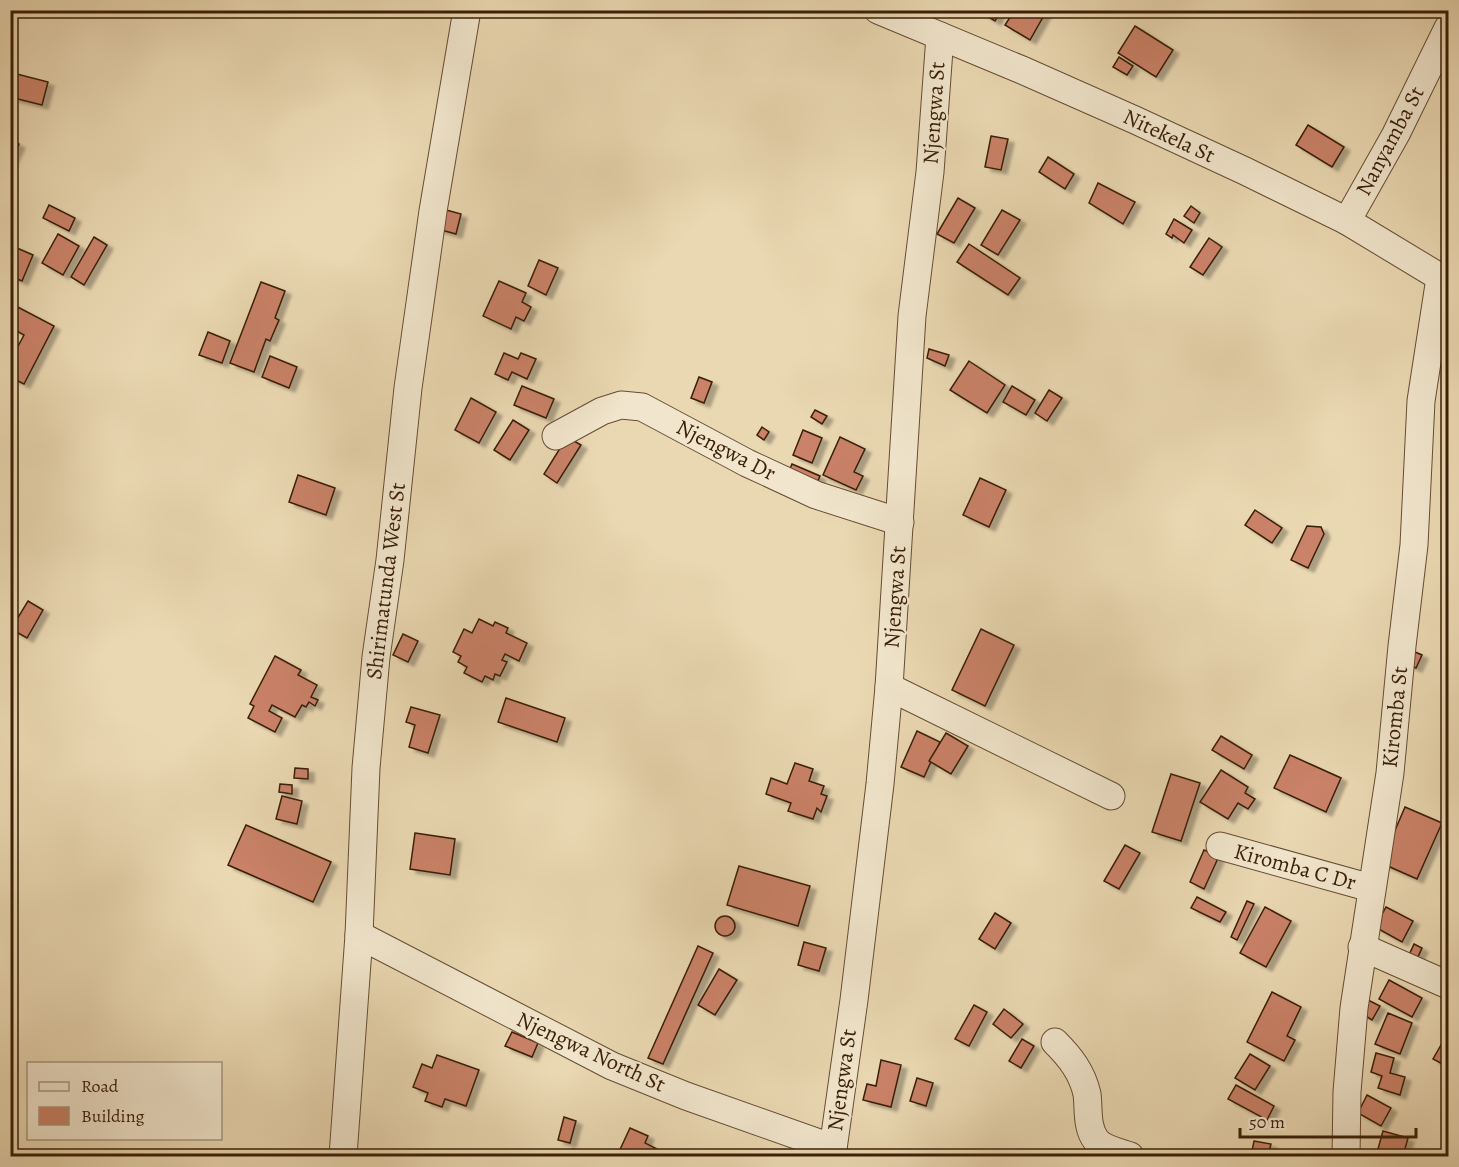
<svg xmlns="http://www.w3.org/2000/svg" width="1459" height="1167" font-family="Alegreya,serif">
  <defs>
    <filter id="shadow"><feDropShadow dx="6" dy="4" stdDeviation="1.5" flood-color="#0004"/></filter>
  </defs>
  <rect width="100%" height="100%" fill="#ead8b2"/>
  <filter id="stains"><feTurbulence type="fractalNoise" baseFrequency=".00333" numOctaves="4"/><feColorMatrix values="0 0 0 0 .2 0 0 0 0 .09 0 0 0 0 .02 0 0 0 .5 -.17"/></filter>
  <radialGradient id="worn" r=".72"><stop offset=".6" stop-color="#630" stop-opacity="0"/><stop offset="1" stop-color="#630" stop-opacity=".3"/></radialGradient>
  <g fill="#ca8267" stroke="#3a1f07" stroke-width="1.5" filter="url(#shadow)">
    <path d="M977 10H1001L995 21Z"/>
    <path d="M1019 10H1047L1030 40 1005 25 1014 11 1018 13Z"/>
    <path d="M1135 26 1173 50 1156 77 1118 53Z"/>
    <path d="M1119 57 1133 66 1127 75 1113 67Z"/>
    <path d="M13 73 48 82 42 105 10 97Z"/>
    <path d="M1308 125 1344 147 1332 167 1296 145Z"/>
    <path d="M991 136 1008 139 1001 170 985 167Z"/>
    <path d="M10 140 19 144 11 161H10Z"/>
    <path d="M1048 157 1074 174 1065 189 1039 172Z"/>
    <path d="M1098 183 1135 202 1123 224 1089 203Z"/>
    <path d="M958 198 975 208 954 243 937 234Z"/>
    <path d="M49 205 75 218 69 231 43 218Z"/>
    <path d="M1191 206 1200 213 1194 223 1184 216Z"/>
    <path d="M439 208 461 214 456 234 434 228Z"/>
    <path d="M1002 210 1020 220 998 255 981 245Z"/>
    <path d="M1174 219 1192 230 1184 243 1173 235 1172 238 1166 234Z"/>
    <path d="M58 234 79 246 63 275 42 263Z"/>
    <path d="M94 237 107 245 84 285 71 277Z"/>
    <path d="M1209 238 1222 247 1203 275 1190 267Z"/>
    <path d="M969 244 1020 278 1008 295 957 262Z"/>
    <path d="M10 245 33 255 22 281 10 276Z"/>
    <path d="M539 260 558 268 546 295 528 286Z"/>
    <path d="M499 281 526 293 522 302 531 307 524 321 516 317 511 329 483 316Z"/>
    <path d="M261 282 285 291 275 318 279 320 270 341 266 339 254 372 230 363Z"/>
    <path d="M10 303 54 326 24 384 10 377V361L24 335 10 327Z"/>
    <path d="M208 332 230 341 222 363 199 355Z"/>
    <path d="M929 349 949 355 945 366 927 358Z"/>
    <path d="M504 353 518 359 521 353 536 359 527 379 512 372 508 380 495 374Z"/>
    <path d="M270 356 297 367 289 388 262 377Z"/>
    <path d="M969 361 1005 385 987 413 950 390Z"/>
    <path d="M699 377 712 382 704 403 691 398Z"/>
    <path d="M522 386 554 399 546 418 514 405Z"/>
    <path d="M1012 386 1035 400 1026 415 1003 402Z"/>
    <path d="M1049 390 1062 398 1047 421 1035 413Z"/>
    <path d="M471 398 496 412 479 443 455 430Z"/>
    <path d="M815 410 827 416 822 424 811 417Z"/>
    <path d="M513 420 529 430 510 460 494 450Z"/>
    <path d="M762 427 769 432 764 440 757 435Z"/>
    <path d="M803 430 822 438 812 463 793 455Z"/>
    <path d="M567 437 581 445 557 483 544 474Z"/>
    <path d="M840 437 865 449 854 472 863 476 856 490 823 475Z"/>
    <path d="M792 464 820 476 817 483 789 471Z"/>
    <path d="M298 475 335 488 326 515 289 502Z"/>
    <path d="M980 478 1006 490 989 527 963 515Z"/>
    <path d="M1255 510 1282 528 1272 543 1245 525Z"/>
    <path d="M1307 526 1321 527 1324 534 1308 568 1291 560Z"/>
    <path d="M28 601 43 610 27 638 11 629Z"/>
    <path d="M479 619 493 626 495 622 508 628 506 633 527 643 519 661 505 654 502 660 507 662 500 676 495 674 493 680 485 676 482 682 464 673 467 667 458 662 461 656 453 652 464 629 472 633Z"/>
    <path d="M981 629 1014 645 985 706 952 690Z"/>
    <path d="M403 634 418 641 408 662 393 655Z"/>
    <path d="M1408 649 1422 655 1416 668 1402 662Z"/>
    <path d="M275 656 301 670 298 675 317 685 311 697 318 700 315 706 309 702 306 707 302 705 295 717 272 705 269 711 282 718 275 732 248 718 254 706 250 704Z"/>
    <path d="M506 698 565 718 557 742 498 722Z"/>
    <path d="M411 707 440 715 428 753 409 747 415 725 406 722Z"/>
    <path d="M917 731 940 742 924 777 901 767Z"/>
    <path d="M946 733 968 746 951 774 929 761Z"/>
    <path d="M1221 736 1252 755 1244 769 1212 750Z"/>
    <path d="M1290 755 1341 778 1326 812 1274 788Z"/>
    <path d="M795 763 813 769 809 781 824 786 821 794 827 796 821 812 817 808 813 819 788 811 791 803 766 794 771 778 787 784Z"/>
    <path d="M295 768 308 769V779L294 778Z"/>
    <path d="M1221 770 1248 787 1245 793 1255 799 1248 809 1238 803 1228 819 1200 802Z"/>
    <path d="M1171 774 1200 783 1181 841 1152 832Z"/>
    <path d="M280 784 292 785V794L279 792Z"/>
    <path d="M282 796 302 801 297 824 276 819Z"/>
    <path d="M1405 807 1442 823 1417 879 1381 863Z"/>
    <path d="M246 825 331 862 313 902 228 865Z"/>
    <path d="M415 833 455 839 450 875 410 869Z"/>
    <path d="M1125 845 1140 853 1119 889 1104 881Z"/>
    <path d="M1204 850 1219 856 1204 889 1190 882Z"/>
    <path d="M739 866 810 886 798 926 727 905Z"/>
    <path d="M1197 897 1226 912 1220 922 1191 908Z"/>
    <path d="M1247 901 1254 904 1237 940 1231 937Z"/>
    <path d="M1265 907 1291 921 1266 967 1240 953Z"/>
    <path d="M1386 907 1413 921 1402 942 1375 927Z"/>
    <path d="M995 913 1011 923 995 949 979 939Z"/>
    <circle cx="725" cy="926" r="10"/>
    <path d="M804 942 826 948 819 971 798 965Z"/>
    <path d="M1414 944 1422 948 1417 959 1409 955Z"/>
    <path d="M698 946 713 953 663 1064 648 1058Z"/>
    <path d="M719 969 737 980 715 1015 698 1005Z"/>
    <path d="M1389 980 1422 998 1412 1017 1379 999Z"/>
    <path d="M1272 992 1301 1007 1287 1036 1295 1040 1284 1061 1247 1042Z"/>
    <path d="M1366 999 1380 1006 1372 1020 1359 1012Z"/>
    <path d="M974 1005 987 1012 969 1046 955 1039Z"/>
    <path d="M1004 1009 1023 1024 1011 1038 993 1024Z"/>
    <path d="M1388 1013 1412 1023 1400 1054 1375 1044Z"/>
    <path d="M512 1032 538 1043 532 1057 505 1046Z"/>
    <path d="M1022 1039 1034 1046 1021 1068 1009 1061Z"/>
    <path d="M1441 1045 1448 1049V1067L1433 1059Z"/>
    <path d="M1376 1053 1394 1058 1390 1073 1405 1077 1400 1095 1378 1088 1382 1076 1371 1072Z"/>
    <path d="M1250 1054 1270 1066 1255 1090 1235 1078Z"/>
    <path d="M437 1055 479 1070 466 1106 445 1099 442 1107 425 1101 428 1093 413 1087 422 1064 432 1068Z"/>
    <path d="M881 1060 901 1065 891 1107 863 1100 867 1084 876 1086Z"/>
    <path d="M917 1078 933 1083 926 1106 910 1101Z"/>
    <path d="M1236 1085 1274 1106 1267 1120 1228 1099Z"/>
    <path d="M1367 1095 1391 1108 1381 1126 1358 1113Z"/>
    <path d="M564 1117 576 1121 570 1143 558 1140Z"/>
    <path d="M630 1128 648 1136 645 1143 661 1151 659 1156H617Z"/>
    <path d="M1383 1131 1408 1138 1403 1156H1376Z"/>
    <path d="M1254 1141 1271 1144 1268 1156H1251Z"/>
    <path d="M573 1149 588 1155 587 1156H570Z"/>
  </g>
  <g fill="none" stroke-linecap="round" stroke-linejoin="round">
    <defs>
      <g id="street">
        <path d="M878 10 1022 70 1135 120 1245 171 1347 221 1448 282"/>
        <path d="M1347 221 1396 134 1448 28"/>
        <path d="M556 436 602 411 621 405 642 407 747 463 816 495 900 522"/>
        <path d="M889 687 1111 796"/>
        <path d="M1220 846 1371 888"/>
        <path d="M359 935 612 1066 686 1096 833 1148"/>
        <path d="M1362 947 1448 985"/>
        <path d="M1055 1042C1070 1057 1082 1072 1087 1094 1089 1108 1086 1127 1096 1140 1103 1149 1119 1152 1130 1156"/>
        <path d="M343 1156 359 935 366 768 376 657 390 560 408 388 433 211 467 10"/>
        <path d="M832 1156 854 1000 880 784 889 687 912 316 930 172 940 36"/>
        <path d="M1346 1156 1347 1092 1354 1008 1390 773 1402 646 1414 545 1421 401 1440 278"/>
      </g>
    </defs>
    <use href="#street" stroke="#664d32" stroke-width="29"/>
    <use href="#street" stroke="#f1e6cd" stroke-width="27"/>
  </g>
  <g text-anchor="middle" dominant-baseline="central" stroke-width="4.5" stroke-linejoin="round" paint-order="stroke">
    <g font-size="22" fill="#3a1f07" stroke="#f1e6cd">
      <text transform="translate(934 113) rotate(-86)">Njengwa St</text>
      <text transform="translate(1169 136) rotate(25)">Nitekela St</text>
      <text transform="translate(1390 141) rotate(-62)">Nanyamba St</text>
      <text transform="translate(726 450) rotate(27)">Njengwa Dr</text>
      <text transform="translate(386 581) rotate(-83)">Shirimatunda West St</text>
      <text transform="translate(895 597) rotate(-86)">Njengwa St</text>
      <text transform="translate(1395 717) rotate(-84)">Kiromba St</text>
      <text transform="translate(1295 867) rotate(15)">Kiromba C Dr</text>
      <text transform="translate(591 1052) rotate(25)">Njengwa North St</text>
      <text transform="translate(842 1080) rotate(-82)">Njengwa St</text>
    </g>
  </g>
  <rect width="1459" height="1167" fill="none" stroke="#ead8b2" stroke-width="36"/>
  <rect x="12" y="12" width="1435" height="1143" fill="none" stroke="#3a1f07" stroke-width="3"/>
  <rect x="18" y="18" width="1423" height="1131" fill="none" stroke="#3a1f07" stroke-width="1.5"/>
  <rect x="27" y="1062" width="195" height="78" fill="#f1e6cd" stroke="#a8967e" stroke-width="1.5"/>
  <rect x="39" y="1082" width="30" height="9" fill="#f1e6cd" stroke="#a8967e" stroke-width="1.5"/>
  <text x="81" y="1092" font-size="18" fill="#3a1f07">Road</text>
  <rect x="39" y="1107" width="30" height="18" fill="#ca8267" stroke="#a8967e" stroke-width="1.5"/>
  <text x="81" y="1122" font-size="18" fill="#3a1f07">Building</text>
  <path d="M1240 1128v9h176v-9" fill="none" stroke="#3a1f07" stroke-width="3"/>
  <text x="1249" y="1128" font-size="18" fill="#3a1f07" stroke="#f1e6cd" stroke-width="4.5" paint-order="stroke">50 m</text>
  <rect width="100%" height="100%" filter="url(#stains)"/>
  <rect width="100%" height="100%" fill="url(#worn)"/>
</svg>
